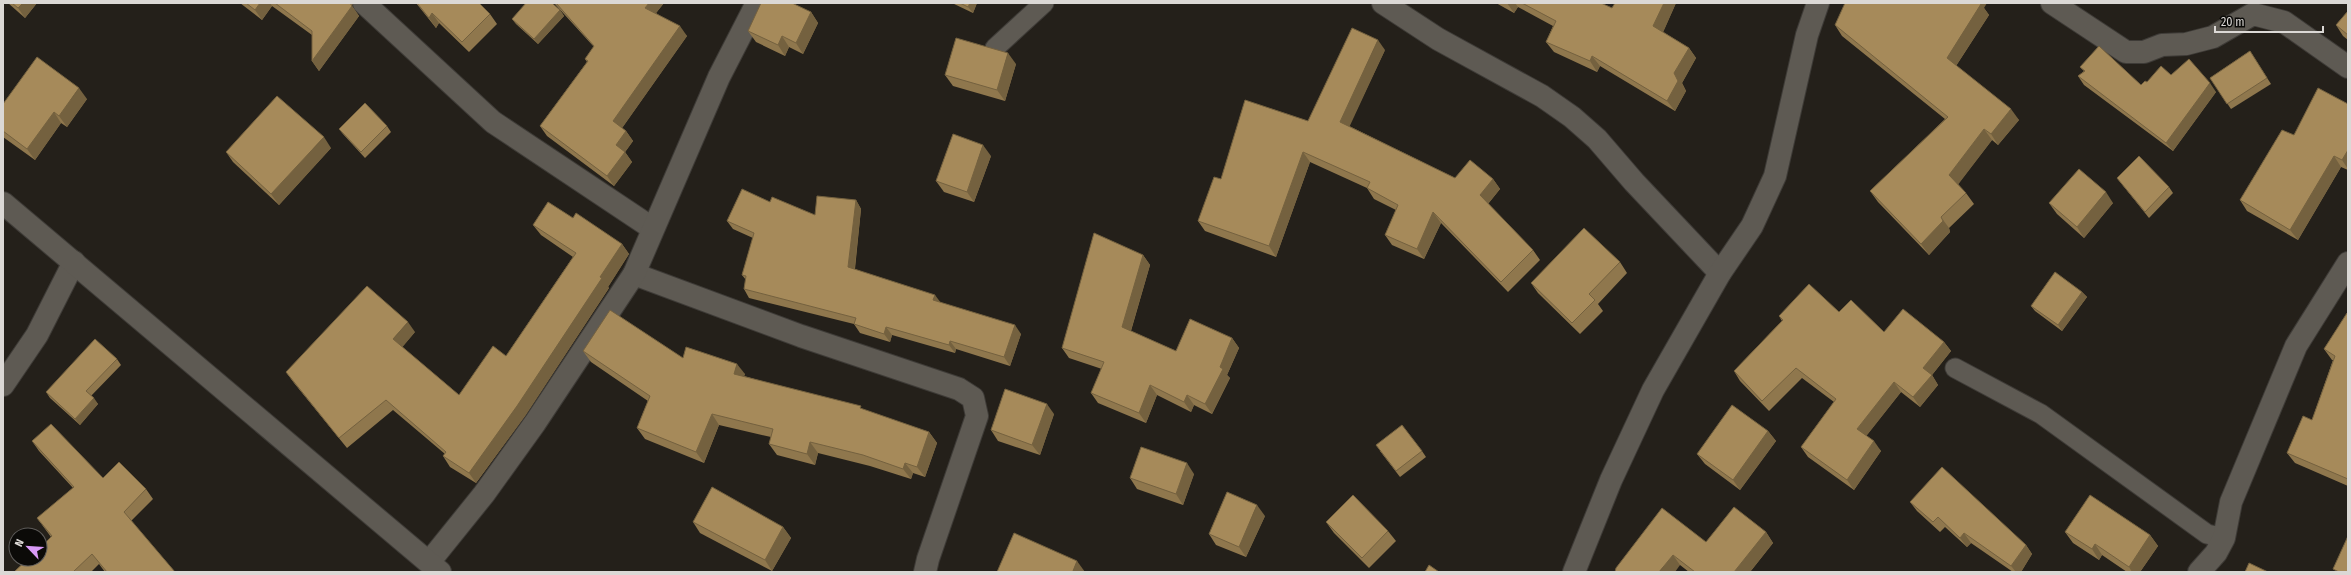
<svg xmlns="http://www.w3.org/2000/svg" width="2351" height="575" font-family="'Fira Sans Condensed',sans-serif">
  <rect width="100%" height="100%" fill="#24201a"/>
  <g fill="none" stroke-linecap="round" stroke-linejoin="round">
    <defs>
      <g id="service">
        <path d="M995 48 1044 3"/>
        <path d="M1955 368 2041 414 2207 534 2224 538"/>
      </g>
      <g id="minor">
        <path d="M364 3 493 122 652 228"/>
        <path d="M1383 3 1438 39 1542 96 1572 117 1597 139 1634 182 1720 273"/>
        <path d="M2052 3 2126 52H2144L2162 45 2186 44 2213 37 2253 14 2284 22 2348 67"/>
        <path d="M634 274 801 336 959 389 973 398 977 416 928 559 925 572"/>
        <path d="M3 385 37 335 74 262"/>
        <path d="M430 561 484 494 535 423 634 274 719 77 757 3"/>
        <path d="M2199 572 2216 553 2224 538 2231 502 2296 346 2348 263"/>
      </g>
      <g id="tertiary">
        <path d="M3 203 440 572"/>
        <path d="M1574 572 1611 480 1653 390 1720 273 1752 226 1775 176 1807 35 1818 3"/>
      </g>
    </defs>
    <use href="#service" stroke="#3e3b37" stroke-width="21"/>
    <use href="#minor" stroke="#3e3b37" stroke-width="24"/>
    <use href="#tertiary" stroke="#3e3b37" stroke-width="24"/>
    <use href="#service" stroke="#5e5a53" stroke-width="19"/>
    <use href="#minor" stroke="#5e5a53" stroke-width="22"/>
    <use href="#tertiary" stroke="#5e5a53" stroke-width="22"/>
  </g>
  <g fill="#8f774d">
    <path d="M8 3H37L25 18Z"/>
    <path d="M240 3H353L352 6 359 16 319 71 312 61V35L272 6 262 20Z"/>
    <path d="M416 3H479L490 14 497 24 469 52 439 23 436 28Z"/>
    <path d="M554 3H664L656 13 687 36 622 128 626 131 633 141 625 152 632 162 614 186 547 136 540 126 587 62 585 59 594 47Z"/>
    <path d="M952 3H977L973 13Z"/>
    <path d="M1496 3H1601L1612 8 1615 3H1676L1663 32 1689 48 1696 58 1682 83 1686 91 1675 111 1600 66 1597 72 1554 52 1546 42 1553 26 1518 7 1514 13Z"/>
    <path d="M1984 8 1989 15 1956 66 2019 120 1998 145 1992 140 1958 184 1966 193 1974 204 1949 228 1950 232 1929 255 1878 202 1870 191 1945 119 1842 36 1835 25Z"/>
    <path d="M560 10 564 16 538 44 516 24 512 19Z"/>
    <path d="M2348 11V40L2343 36 2336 25Z"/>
    <path d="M811 12 818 23 803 54 789 47 785 56 756 42 748 31Z"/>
    <path d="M1385 50 1349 126 1455 178 1493 179 1500 189 1488 204 1533 250 1540 260 1508 292 1441 223 1424 259 1392 245 1385 235 1396 210 1374 199 1367 188 1310 162 1276 257 1205 231 1198 221 1221 179 1308 121Z"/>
    <path d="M2250 51 2271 84 2231 109 2210 78Z"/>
    <path d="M1016 64 1005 101 953 86 945 75Z"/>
    <path d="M2080 67 2141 85 2147 82 2171 75 2216 92 2173 151 2084 85 2078 76 2084 71Z"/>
    <path d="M87 99 67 127 61 123 35 160 3 137V104Z"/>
    <path d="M2348 104V170L2341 167 2298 240 2247 211 2240 200 2294 135Z"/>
    <path d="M387 126 391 132 365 158 343 134 339 129Z"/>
    <path d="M331 148 279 205 233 162 226 152Z"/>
    <path d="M991 156 974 202 944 192 936 181Z"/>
    <path d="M2117 178 2169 187 2173 193 2149 218Z"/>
    <path d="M856 200 861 209 855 269 1021 334 1010 366 956 349 955 353 892 335 890 342 860 333 854 324 749 298 744 289 746 280 742 275 753 238 733 229 727 221 770 202 815 215Z"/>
    <path d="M2049 203H2113L2084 238 2057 214Z"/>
    <path d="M573 218 622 244 629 254 608 287 609 288 525 416 476 483 450 467 443 456 445 454 393 410 347 448 294 383 286 372 415 332 402 347 459 395 506 356 573 257 541 235 533 225Z"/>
    <path d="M1143 255 1150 265 1131 331 1176 351 1232 338 1239 348 1227 375 1230 378 1212 414 1194 405 1191 412 1157 395 1146 423 1098 403 1091 393 1102 369 1069 358 1062 348Z"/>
    <path d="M1620 262 1627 273 1598 304 1603 311 1580 334 1538 293 1531 283Z"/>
    <path d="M2082 292 2087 297 2062 331 2035 311 2031 306Z"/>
    <path d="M1839 312 1884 332 1944 342 1951 351 1932 375 1938 385 1920 407 1901 392 1866 436 1881 451 1854 490 1808 457 1801 447 1834 402 1802 378 1769 411 1740 381 1734 371 1782 321 1779 316Z"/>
    <path d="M2348 313V486L2295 463 2287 453 2312 420 2333 360H2332L2324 349Z"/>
    <path d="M583 351 683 358 745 374 744 376 863 410 929 432 937 443 925 477 913 473 911 479 870 466 818 453 815 465 777 455 769 444 771 437 719 425 704 463 645 439 637 428 648 401 591 362Z"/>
    <path d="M117 359 121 365 91 396 98 404 80 425 50 398 46 392Z"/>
    <path d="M1054 414 1040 455 998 441 991 430Z"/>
    <path d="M1768 431 1776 441 1740 490 1705 464 1697 454Z"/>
    <path d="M32 441 103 478 146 489 153 499 131 521 175 572H105L99 564 91 572H14L51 537 37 518 73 488 39 451Z"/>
    <path d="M1380 451H1422L1426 457 1400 477Z"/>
    <path d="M1194 474 1183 505 1137 489 1130 478Z"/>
    <path d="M1910 502 2026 545 2032 554 2021 572H2013L1971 543 1967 547 1945 527 1940 532 1917 511Z"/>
    <path d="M1265 516 1246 557 1216 545 1209 534Z"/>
    <path d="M693 522 783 527 791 538 772 571 700 533Z"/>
    <path d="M1326 522 1388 531 1396 541 1369 568 1334 533Z"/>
    <path d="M1766 532 1773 543 1750 572H1689L1680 565 1615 572 1706 542Z"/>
    <path d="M2065 532 2150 535 2158 546 2140 572H2127L2102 555 2099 560 2073 543Z"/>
  </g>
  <g fill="#74613f">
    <path d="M23 3H37L25 18 18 8Z"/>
    <path d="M260 3H270L272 6 262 20 255 10Z"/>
    <path d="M649 3H664L652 18 645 8Z"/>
    <path d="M970 3H977L973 13 968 7Z"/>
    <path d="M1507 3H1515L1518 7 1514 13Z"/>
    <path d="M1664 3H1676L1661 37 1653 26Z"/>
    <path d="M1976 3H1987L1984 8 1989 15 1954 69 1947 58Z"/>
    <path d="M352 6 359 16 319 71 312 61Z"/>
    <path d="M560 10 564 16 538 44 534 39Z"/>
    <path d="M811 12 818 23 803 54 796 43Z"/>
    <path d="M432 13 439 23 436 28 429 18Z"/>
    <path d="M680 26 687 36 620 131 613 121Z"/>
    <path d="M782 36 789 47 785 56 778 45Z"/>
    <path d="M1378 40 1385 50 1347 132 1340 122Z"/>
    <path d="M1689 48 1696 58 1682 83 1686 91 1675 111 1667 101 1674 73Z"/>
    <path d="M1008 53 1016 64 1005 101 997 90Z"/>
    <path d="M1592 56 1600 66 1597 72 1590 61Z"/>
    <path d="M2210 83 2216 92 2173 151 2166 143Z"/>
    <path d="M79 88 87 99 67 127 59 116Z"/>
    <path d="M2011 109 2019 120 1998 145 1991 134Z"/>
    <path d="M54 112 61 123 35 160 27 149Z"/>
    <path d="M1984 129 1992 140 1957 186 1949 175Z"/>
    <path d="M626 131 633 141 623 155 616 145Z"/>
    <path d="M324 137 331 148 279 205 271 194Z"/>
    <path d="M983 145 991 156 974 202 967 192Z"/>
    <path d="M2348 150V169L2342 160Z"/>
    <path d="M625 152 632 162 614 186 607 176Z"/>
    <path d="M1303 152 1310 162 1276 257 1269 246Z"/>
    <path d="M2334 156 2341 167 2298 240 2290 230Z"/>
    <path d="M1493 179 1500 189 1487 205 1480 195Z"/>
    <path d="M2106 192 2113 203 2084 238 2077 227Z"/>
    <path d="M856 200 861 209 854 275 848 267Z"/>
    <path d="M1433 212 1441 223 1424 259 1417 249Z"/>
    <path d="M1941 217 1949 228 1950 232 1929 255 1921 244Z"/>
    <path d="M622 244 629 254 608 287 609 288 525 416 476 483 469 473 600 277Z"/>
    <path d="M1143 255 1150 265 1129 337 1122 327Z"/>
    <path d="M2082 292 2087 297 2062 331 2058 325Z"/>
    <path d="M935 295 941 303 933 300Z"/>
    <path d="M408 322 415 332 400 350 393 339Z"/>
    <path d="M1015 325 1021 334 1010 366 1004 357Z"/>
    <path d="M886 327 892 335 890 342 884 334Z"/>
    <path d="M1232 338 1239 348 1227 375 1230 378 1212 414 1205 404 1220 367Z"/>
    <path d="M950 341 956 349 955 353 949 345Z"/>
    <path d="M1944 342 1951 351 1932 375 1938 385 1920 407 1913 397 1923 368Z"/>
    <path d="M737 364 745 374 741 384 734 374Z"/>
    <path d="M1894 382 1901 392 1864 439 1857 429Z"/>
    <path d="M1150 385 1157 395 1146 423 1139 413Z"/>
    <path d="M1187 395 1194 405 1191 412 1184 402Z"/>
    <path d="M94 398 98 404 80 425 75 419Z"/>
    <path d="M1047 404 1054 414 1040 455 1032 445Z"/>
    <path d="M712 414 719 425 704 463 696 452Z"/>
    <path d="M1768 431 1776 441 1740 490 1733 480Z"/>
    <path d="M929 432 937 443 925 477 917 467Z"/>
    <path d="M1874 441 1881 451 1854 490 1847 480Z"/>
    <path d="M810 442 818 453 815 465 807 454Z"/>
    <path d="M905 463 913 473 911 479 903 469Z"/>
    <path d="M1187 463 1194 474 1183 505 1176 494Z"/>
    <path d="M1257 505 1265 516 1246 557 1239 547Z"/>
    <path d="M783 527 791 538 772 571 765 560Z"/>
    <path d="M1766 532 1773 543 1750 572H1734Z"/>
    <path d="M1964 533 1971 543 1967 547 1960 538Z"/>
    <path d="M2150 535 2158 546 2140 572H2132L2129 567Z"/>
    <path d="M2095 544 2102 555 2099 560 2092 549Z"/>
    <path d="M2026 545 2032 554 2021 572H2016L2011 566Z"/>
    <path d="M1673 555 1680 565 1675 572H1659Z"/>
    <path d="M1077 561 1085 572H1073V571Z"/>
  </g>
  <g fill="#a68a5a" stroke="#74613f">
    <path d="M12 3H23L18 8Z"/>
    <path d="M246 3H260L255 10Z"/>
    <path d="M275 3H350L352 6 312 61V31Z"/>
    <path d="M417 3H479L490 14 462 42 432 13 429 18Z"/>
    <path d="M526 3H552L560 10 534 39 512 19Z"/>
    <path d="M556 3H649L645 8 680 26 613 121 626 131 616 145 625 152 607 176 540 126 588 61 585 59 594 46Z"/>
    <path d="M761 3H792L811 12 796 43 782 36 778 45 748 31Z"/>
    <path d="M960 3H970L968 7Z"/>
    <path d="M1522 3H1601L1612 8 1615 3H1664L1653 26 1689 48 1674 73 1678 81 1667 101 1592 56 1590 61 1546 42 1556 21Z"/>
    <path d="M1845 3H1979L1981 4 1947 58 2011 109 1991 134 1984 129 1949 175 1966 193 1941 217 1943 221 1921 244 1870 191 1948 117 1835 25Z"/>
    <path d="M2348 11V35L2336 25Z"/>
    <path d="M1352 28 1378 40 1340 122 1455 178 1470 160 1493 179 1480 195 1533 250 1501 282 1433 212 1417 249 1385 235 1398 205 1367 188 1370 182 1303 152 1269 246 1198 221 1214 177 1221 179 1245 100 1308 121Z"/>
    <path d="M956 38 1008 53 997 90 945 75Z"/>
    <path d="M2099 46 2141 85 2145 81 2147 82 2161 66 2171 75 2189 59 2210 83 2166 143 2078 76 2085 71 2080 67Z"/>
    <path d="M2250 51 2267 78 2227 104 2210 78Z"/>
    <path d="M37 57 79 88 59 116 54 112 27 149 3 131V104Z"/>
    <path d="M2318 88 2348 104V150L2342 160 2334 156 2290 230 2240 200 2282 130 2294 135Z"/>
    <path d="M277 96 324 137 271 194 226 152Z"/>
    <path d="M365 103 387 126 361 152 339 129Z"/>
    <path d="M953 134 983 145 967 192 936 181Z"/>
    <path d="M2139 156 2169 187 2145 212 2117 178Z"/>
    <path d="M2079 169 2106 192 2077 227 2049 203Z"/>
    <path d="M742 189 770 202 772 197 815 215 817 196 856 200 848 267 935 295 933 300 1015 325 1004 357 950 341 949 345 886 327 884 334 854 324 856 318 744 289 746 276 742 275 754 233 727 221Z"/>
    <path d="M548 202 573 218 576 213 622 244 600 277 602 278 517 406 469 473 443 456 446 452 386 400 339 438 286 372 367 286 408 322 393 339 459 395 493 346 506 356 576 253 533 225Z"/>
    <path d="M1584 228 1620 262 1589 294 1595 300 1572 323 1531 283Z"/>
    <path d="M1094 233 1143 255 1122 327 1176 351 1190 319 1232 338 1220 367 1223 369 1205 404 1187 395 1184 402 1150 385 1139 413 1091 393 1104 362 1062 348Z"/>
    <path d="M2055 272 2082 292 2058 325 2031 306Z"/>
    <path d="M1809 284 1839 312 1851 300 1884 332 1903 309 1944 342 1923 368 1932 375 1913 397 1894 382 1857 429 1874 441 1847 480 1801 447 1836 399 1796 368 1762 401 1734 371 1783 320 1779 316Z"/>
    <path d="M610 310 683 358 686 347 737 364 734 374 861 406 860 408 929 432 917 467 905 463 903 469 863 455 810 442 807 454 769 444 773 429 712 414 696 452 637 428 650 396 583 351Z"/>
    <path d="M2347 313H2348V479L2287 453 2303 416 2312 420 2335 356 2324 349Z"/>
    <path d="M95 339 117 359 86 391 94 398 75 419 46 392Z"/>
    <path d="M1005 389 1047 404 1032 445 991 430Z"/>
    <path d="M1732 405 1768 431 1733 480 1697 454Z"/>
    <path d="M51 424 103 478 119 462 146 489 124 512 175 572H107L92 554 73 572H14L28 559H40V548L52 536 37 518 74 487 32 441Z"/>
    <path d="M1402 425 1422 451 1396 471 1376 445Z"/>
    <path d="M1141 447 1187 463 1176 494 1130 478Z"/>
    <path d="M1942 467 2026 545 2011 566 1964 533 1960 538 1938 517 1933 522 1910 502Z"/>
    <path d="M712 487 783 527 765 560 693 522Z"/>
    <path d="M1227 492 1257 505 1239 547 1209 534Z"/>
    <path d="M1353 495 1388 531 1362 558 1326 522Z"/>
    <path d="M2090 495 2150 535 2129 567 2095 544 2092 549 2065 532Z"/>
    <path d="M1734 507 1766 532 1734 572H1695L1673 555 1659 572H1615L1616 568 1662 508 1706 542Z"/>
    <path d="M1014 533 1077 561 1073 571 1074 572H997Z"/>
    <path d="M2348 536V572H2339L2333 569Z"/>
    <path d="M2249 563 2268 572H2245Z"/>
    <path d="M1429 565 1439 572H1425Z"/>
  </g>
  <rect width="2351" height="575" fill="none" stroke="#dbd8d5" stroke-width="8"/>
  <g transform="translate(28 547) rotate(295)"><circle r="19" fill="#0b0a08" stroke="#5e5c5a"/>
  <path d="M0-3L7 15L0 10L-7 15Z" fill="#d99af7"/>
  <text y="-6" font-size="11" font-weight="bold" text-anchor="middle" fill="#dbd8d5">N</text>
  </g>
  <path d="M2215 26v6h108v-6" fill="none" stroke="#dbd8d5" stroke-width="2"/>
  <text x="2221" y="26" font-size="12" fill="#dbd8d5" stroke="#0b0a08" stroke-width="3" paint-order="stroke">20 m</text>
</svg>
